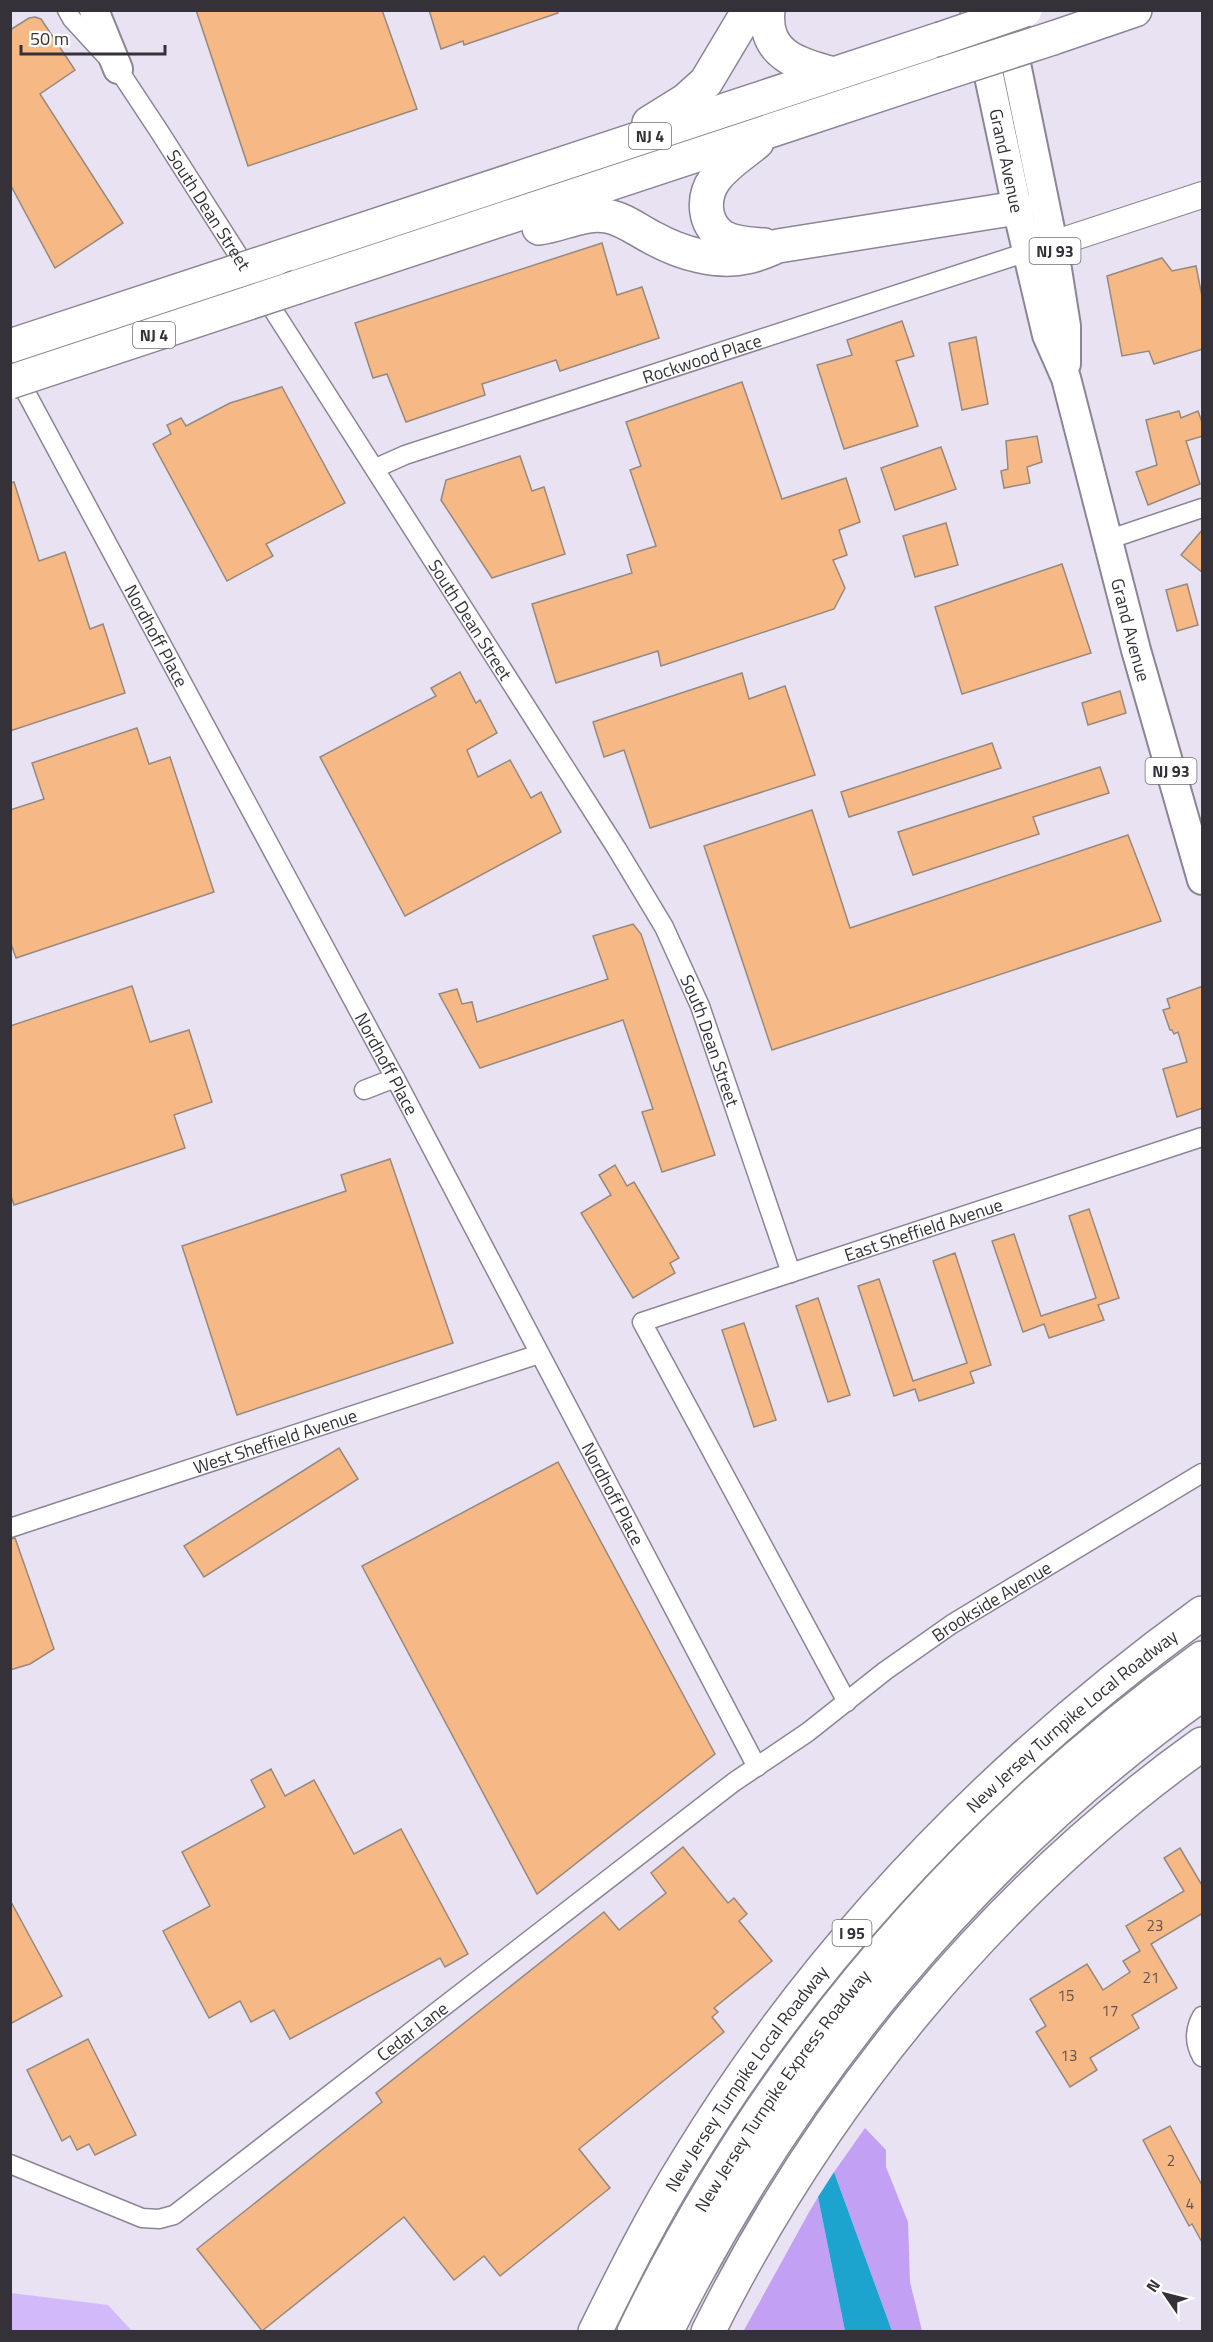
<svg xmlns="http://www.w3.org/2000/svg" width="1213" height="2342" font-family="'Titillium Web',sans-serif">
  <rect width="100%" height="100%" fill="#e8e2f3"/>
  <path fill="#d2bafa" d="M11 2293 108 2305 132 2331H11Z"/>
  <g fill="#c2a1f5">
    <path d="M865 2128 886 2150V2167L908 2222 910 2282 922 2331H892L834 2172Z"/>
    <path d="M818 2197 845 2331 743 2332 808 2214Z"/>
  </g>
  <path fill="#1ca4cf" d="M834 2172 892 2331H845L818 2197Z"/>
  <g fill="#f6b885" stroke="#97897e" stroke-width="1.5">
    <path d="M196 10H382L417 109 248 166Z"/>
    <path d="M429 10H557L558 13 464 45 463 41 441 49Z"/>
    <path d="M35 17 41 19 75 70 40 94 123 223 55 268 10 184V30L29 18Z"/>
    <path d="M602 243 617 295 642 287 659 338 560 371 556 360 482 384 485 395 406 422 387 374 373 378 355 323Z"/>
    <path d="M1162 258 1172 271 1196 266 1203 301V349L1154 364 1149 351 1122 356 1107 276Z"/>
    <path d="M902 321 914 356 896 361 918 426 844 449 817 365 852 355 847 340Z"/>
    <path d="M976 337 988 404 962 410 949 343Z"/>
    <path d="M742 382 782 499 846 478 860 522 839 530 847 555 833 560 845 588 834 609 661 666 658 651 556 683 532 604 632 573 627 555 656 546 630 470 641 466 626 422Z"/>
    <path d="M282 387 345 503 266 544 273 556 227 581 153 444 171 434 167 425 181 418 186 426 230 403Z"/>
    <path d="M1179 411 1181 418 1198 411 1203 425V436L1186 441 1200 484 1148 505 1136 472 1157 465 1146 420Z"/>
    <path d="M1037 436 1042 462 1027 467 1030 483 1004 488 1001 471 1008 469 1006 441Z"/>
    <path d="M941 447 956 489 895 510 881 468Z"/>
    <path d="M520 456 532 491 544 487 565 554 492 578 441 500 446 480Z"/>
    <path d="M14 482 39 561 65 552 90 629 103 624 125 693 10 731V483Z"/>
    <path d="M946 523 958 565 915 577 903 536Z"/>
    <path d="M1203 529V573L1181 555Z"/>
    <path d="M1062 564 1091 653 962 694 935 607Z"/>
    <path d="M1187 584 1198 625 1177 631 1166 590Z"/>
    <path d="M460 672 476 703 480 700 497 733 467 750 478 777 510 760 531 798 541 792 561 832 405 916 320 757 436 696 431 688Z"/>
    <path d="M742 673 749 699 785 686 815 775 650 828 624 750 604 757 593 722Z"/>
    <path d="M1120 691 1126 713 1088 725 1082 703Z"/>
    <path d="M137 728 149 764 170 757 214 892 16 958 10 941V810L44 799 32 763Z"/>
    <path d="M992 743 1001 768 849 817 841 792Z"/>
    <path d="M1100 767 1109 793 1033 817 1039 834 913 875 898 832Z"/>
    <path d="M812 810 850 928 1128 835 1161 921 772 1050 704 846Z"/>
    <path d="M633 924 641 934 715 1155 662 1172 642 1112 653 1109 623 1020 480 1068 439 994 457 989 462 1004 472 1002 477 1022 608 979 593 936Z"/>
    <path d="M132 986 150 1042 189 1030 212 1102 174 1115 185 1148 14 1205 10 1193V1026Z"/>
    <path d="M1203 986V1108L1177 1117 1163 1069 1187 1062 1178 1032 1174 1034 1172 1030H1170L1163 1010 1170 1008 1167 999Z"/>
    <path d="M390 1159 453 1343 237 1415 182 1246 346 1191 341 1175Z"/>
    <path d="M615 1165 627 1186 634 1182 679 1258 670 1263 675 1273 633 1298 581 1213 611 1195 599 1175Z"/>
    <path d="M1089 1209 1119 1298 1098 1305 1104 1320 1049 1338 1044 1324 1023 1332 992 1241 1014 1234 1041 1316 1096 1298 1069 1216Z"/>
    <path d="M955 1253 991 1365 970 1372 974 1383 919 1401 915 1389 894 1396 858 1286 879 1279 913 1381 967 1363 933 1261Z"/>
    <path d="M818 1298 850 1395 828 1402 796 1306Z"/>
    <path d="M744 1323 776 1420 754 1427 722 1330Z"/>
    <path d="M339 1448 358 1479 204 1577 184 1546Z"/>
    <path d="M558 1462 715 1754 537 1894 362 1566Z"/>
    <path d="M15 1538 54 1649 30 1664 10 1670V1539Z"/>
    <path d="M271 1769 285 1796 314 1780 354 1854 401 1829 468 1954 445 1967 440 1958 290 2039 274 2010 251 2022 240 2001 209 2018 163 1931 210 1906 182 1852 265 1807 251 1780Z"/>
    <path d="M683 1847 728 1903 734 1898 747 1914 739 1921 772 1961 714 2008 718 2012 712 2017 724 2032 579 2149 610 2188 500 2276 484 2256 454 2280 404 2217 262 2331 197 2249 382 2102 376 2093 604 1912 619 1930 666 1893 651 1873Z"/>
    <path d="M1180 1848 1203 1887V1913L1151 1944 1177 1988 1132 2015 1139 2028 1090 2058 1097 2070 1070 2087 1036 2032 1046 2026 1030 1999 1087 1964 1103 1990 1130 1972 1123 1961 1140 1951 1126 1926 1184 1891 1164 1858Z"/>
    <path d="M10 1900 62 1996 10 2024Z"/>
    <path d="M88 2039 136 2135 95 2155 89 2144 77 2150 70 2136 62 2141 27 2070Z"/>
    <path d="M1170 2126 1203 2187V2244L1192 2224 1189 2226 1143 2140Z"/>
  </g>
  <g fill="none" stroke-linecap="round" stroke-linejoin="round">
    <defs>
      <g id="street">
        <path id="s1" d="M67 10 72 19 118 69 159 131 617 849 664 927 700 1006 791 1273"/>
        <path id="s2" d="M16 374 395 1078 757 1767"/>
        <path id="s3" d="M376 468 405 455 1027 252"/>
        <path d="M1107 540 1202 508"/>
        <path d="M364 1090 395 1078"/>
        <path id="s4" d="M10 1528 539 1354"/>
        <path id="s5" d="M847 1702 642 1322 1202 1137"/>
        <path d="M1202 2016C1194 2030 1194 2043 1202 2057"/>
        <path id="s6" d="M10 2164 142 2218 159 2219 174 2215 734 1782 808 1732 885 1671 952 1624 1202 1473"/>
      </g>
      <path id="secondary" d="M1053 244 1202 195"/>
      <g id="primary">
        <path d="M94 10 118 69"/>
        <path id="s7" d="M975 10 1017 208 1047 335 1066 378 1136 650 1202 880"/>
        <path d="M1005 10 1053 244 1066 326V364"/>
      </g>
      <g id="highway">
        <path d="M768 10C763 55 799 65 834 74"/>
        <path d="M1053 38 1135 10"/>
        <path d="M649 123 686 100 706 82 749 10"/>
        <path d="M757 142C743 154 726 164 715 179 702 197 703 224 723 237 735 244 751 244 764 245"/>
        <path d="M539 228C562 225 584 212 607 216 624 219 639 231 653 238 680 253 717 264 747 257 758 255 768 250 778 246L1017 208"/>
        <path d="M277 258 940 39"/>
        <path d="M297 287 942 74"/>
        <path id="s8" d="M595 2332C624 2273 653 2215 688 2159 820 1943 998 1761 1202 1613"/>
        <path id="s9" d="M634 2332C766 2060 958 1835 1202 1658"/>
        <path d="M666 2332C792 2080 973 1858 1202 1694"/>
        <path d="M708 2332C823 2101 992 1894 1202 1744"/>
      </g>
    </defs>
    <use href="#street" stroke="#8b8595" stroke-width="21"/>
    <use href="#secondary" stroke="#8b8595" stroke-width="28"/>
    <use href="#primary" stroke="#8b8595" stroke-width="32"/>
    <use href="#highway" stroke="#8b8595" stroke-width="36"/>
    <use href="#street" stroke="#fff" stroke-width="18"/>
    <use href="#secondary" stroke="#fff" stroke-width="26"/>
    <use href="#primary" stroke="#fff" stroke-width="28"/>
    <use href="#highway" stroke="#fff" stroke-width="33"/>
    <defs>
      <g id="highway-bridge">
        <path d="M940 39 1025 10"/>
        <path d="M942 74 1053 38"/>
        <path d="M10 346 277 258"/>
        <path d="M10 382 297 287"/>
      </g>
    </defs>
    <use href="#highway-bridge" stroke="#8b8595" stroke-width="36" stroke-linecap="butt"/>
    <use href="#highway-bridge" stroke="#fff" stroke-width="33"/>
  </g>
  <g text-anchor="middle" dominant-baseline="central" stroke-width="5" stroke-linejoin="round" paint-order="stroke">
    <g font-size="15" fill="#64534b">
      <text x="1155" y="1925">23</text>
      <text x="1151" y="1977">21</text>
      <text x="1066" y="1995">15</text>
      <text x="1110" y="2010">17</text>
      <text x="1069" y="2055">13</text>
      <text x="1171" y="2160">2</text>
      <text x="1190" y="2203">4</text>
    </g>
    <g fill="#fff" stroke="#716f74" stroke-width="1.5">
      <rect x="629" y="123" width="42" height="26" rx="4.5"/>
      <rect x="1029.5" y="238" width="51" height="26" rx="4.5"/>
      <rect x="133" y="322" width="42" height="26" rx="4.5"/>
      <rect x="1145.5" y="758" width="51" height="26" rx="4.5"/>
      <rect x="832.5" y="1920" width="39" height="26" rx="4.5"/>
    </g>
    <g font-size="16" font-weight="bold" fill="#343138">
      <text x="650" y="136">NJ 4</text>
      <text x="1055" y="251">NJ 93</text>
      <text x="154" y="335">NJ 4</text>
      <text x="1171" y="771">NJ 93</text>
      <text x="852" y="1933">I 95</text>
    </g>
    <g font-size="18" fill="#343138" stroke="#fff">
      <text stroke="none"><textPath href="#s7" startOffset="154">Grand Avenue</textPath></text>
      <text stroke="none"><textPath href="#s1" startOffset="246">South Dean Street</textPath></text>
      <text stroke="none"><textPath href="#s3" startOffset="344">Rockwood Place</textPath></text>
      <text stroke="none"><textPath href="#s1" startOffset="732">South Dean Street</textPath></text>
      <text stroke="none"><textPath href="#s7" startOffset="640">Grand Avenue</textPath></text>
      <text stroke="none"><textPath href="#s2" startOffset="297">Nordhoff Place</textPath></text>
      <text stroke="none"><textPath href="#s1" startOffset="1218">South Dean Street</textPath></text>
      <text stroke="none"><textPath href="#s2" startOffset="783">Nordhoff Place</textPath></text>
      <text stroke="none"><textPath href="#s5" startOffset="728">East Sheffield Avenue</textPath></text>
      <text stroke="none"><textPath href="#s4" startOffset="279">West Sheffield Avenue</textPath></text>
      <text stroke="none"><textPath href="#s2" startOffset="1269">Nordhoff Place</textPath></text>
      <text stroke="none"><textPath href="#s6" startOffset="1198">Brookside Avenue</textPath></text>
      <text stroke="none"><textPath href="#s8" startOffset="782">New Jersey Turnpike Local Roadway</textPath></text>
      <text stroke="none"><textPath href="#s6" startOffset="476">Cedar Lane</textPath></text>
      <text stroke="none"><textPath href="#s8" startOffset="296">New Jersey Turnpike Local Roadway</textPath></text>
      <text stroke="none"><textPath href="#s9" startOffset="284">New Jersey Turnpike Express Roadway</textPath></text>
    </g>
  </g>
  <rect width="1213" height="2342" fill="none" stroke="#343138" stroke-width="24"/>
  <g transform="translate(1165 2294) rotate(305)" stroke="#ffffff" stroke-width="4.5" paint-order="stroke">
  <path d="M0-4.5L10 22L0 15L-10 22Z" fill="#343138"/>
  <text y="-9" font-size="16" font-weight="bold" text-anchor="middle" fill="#343138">N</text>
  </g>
  <path d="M21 45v9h144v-9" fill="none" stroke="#343138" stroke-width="3"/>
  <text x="30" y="45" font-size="18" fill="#343138" stroke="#ffffff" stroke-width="4.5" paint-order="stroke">50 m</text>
</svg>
